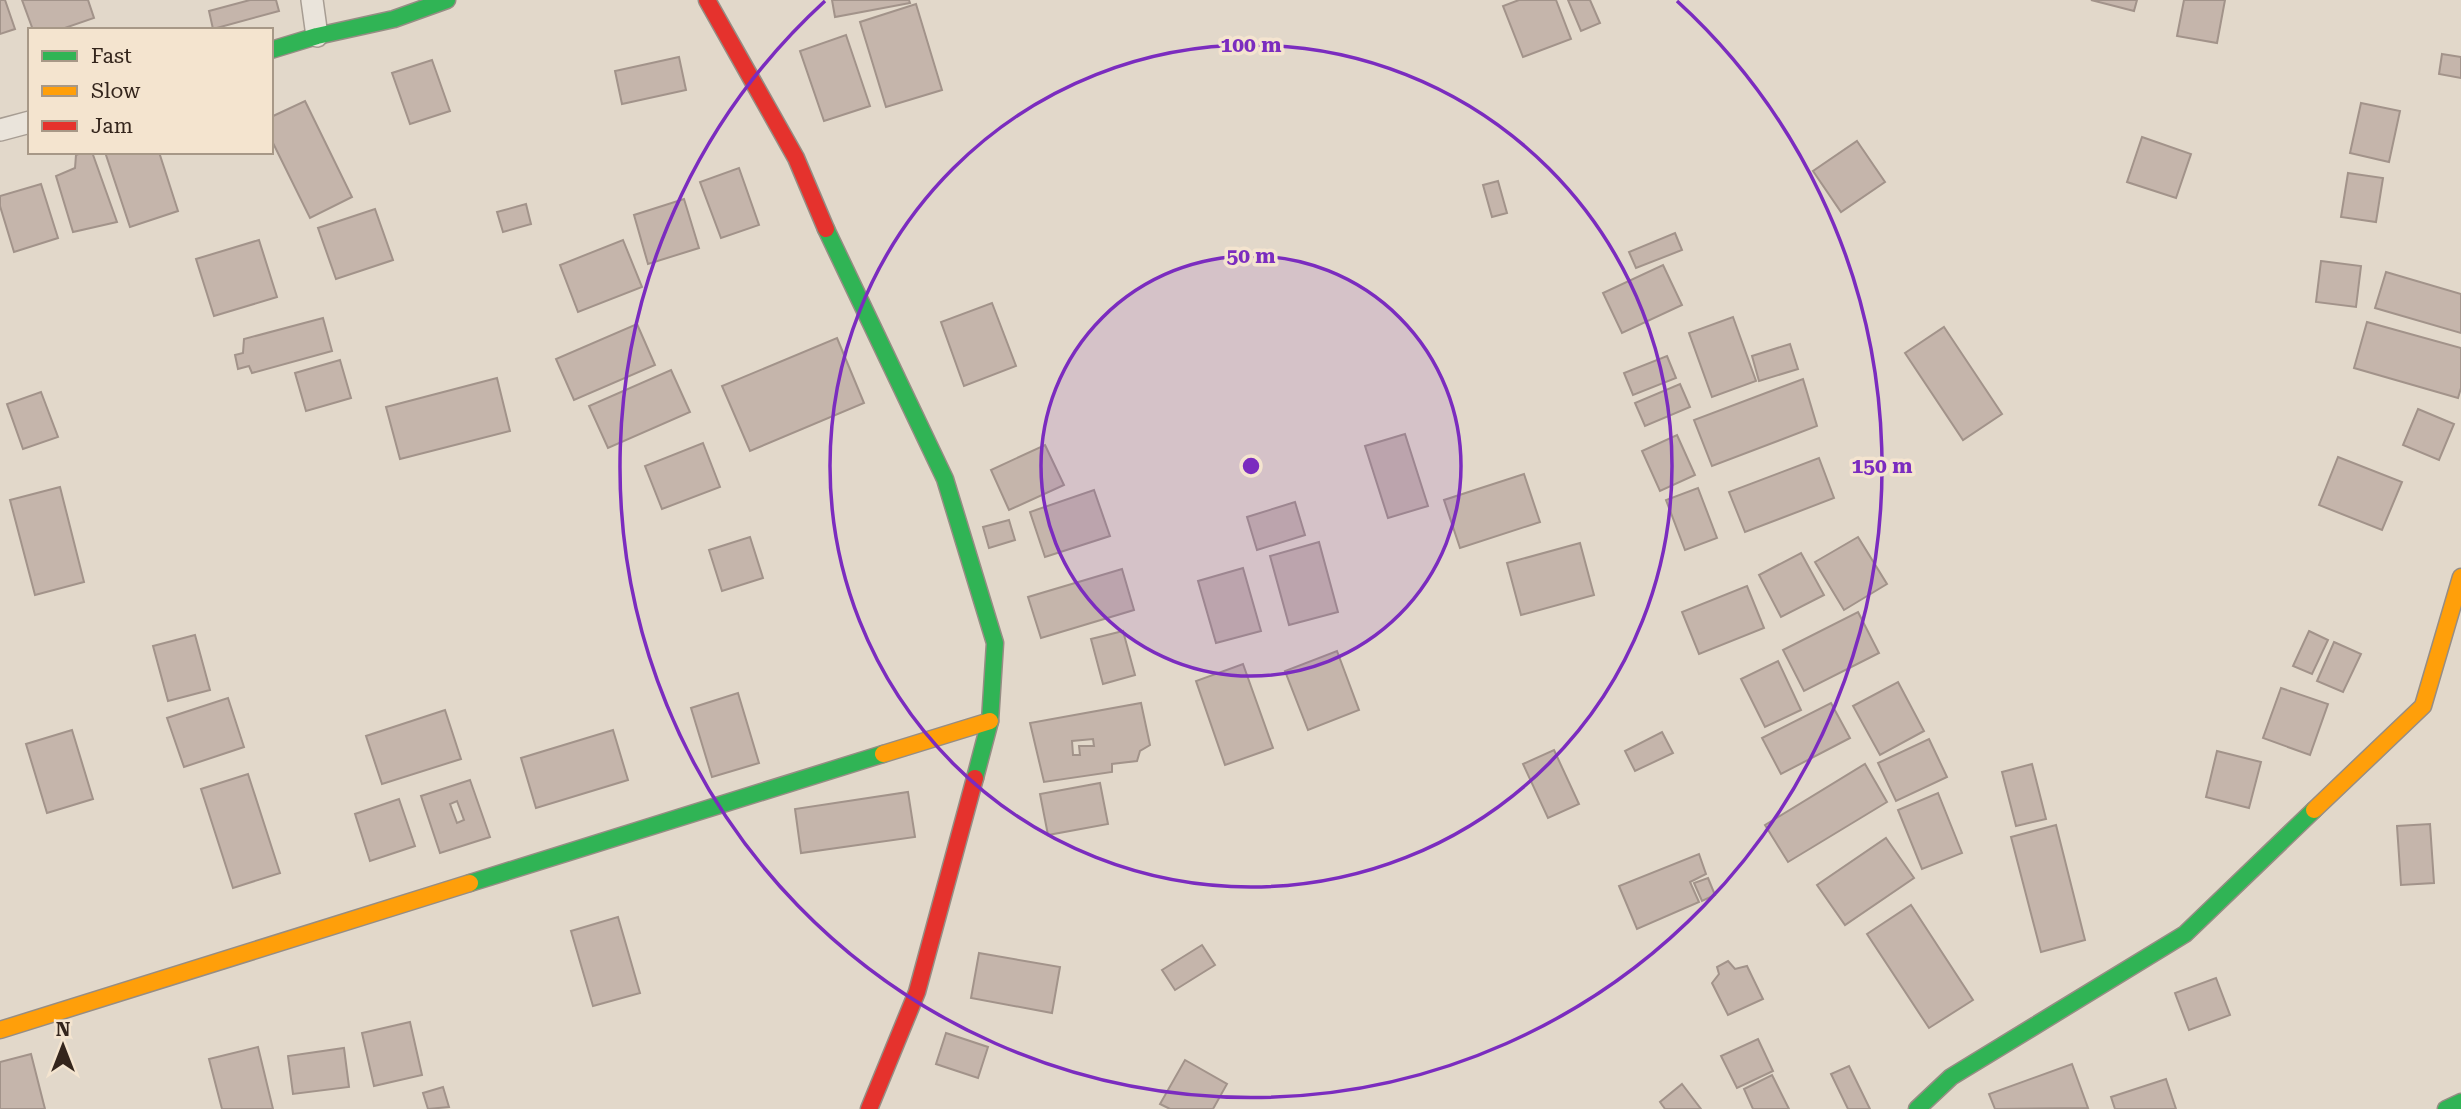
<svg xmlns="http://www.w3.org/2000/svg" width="2461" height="1109" font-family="'Roboto Serif',serif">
  <rect width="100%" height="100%" fill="#e2d8ca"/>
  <g fill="#c5b5ab" stroke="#a2938a" stroke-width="2" fill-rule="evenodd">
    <path d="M0 0H5L15 29 0 34Z"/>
    <path d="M22 0H88L94 18 59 30H33Z"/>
    <path d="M250 0H276L279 11 213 29 209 11Z"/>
    <path d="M832 0H909L910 3 835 17Z"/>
    <path d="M1519 0H1556L1571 39 1523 57 1503 6Z"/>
    <path d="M1568 0H1590L1600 23 1581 31Z"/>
    <path d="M2091 0H2137L2134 11Z"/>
    <path d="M2184 0H2225L2217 43 2177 36Z"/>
    <path d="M916 4 942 90 886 107 860 22Z"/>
    <path d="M846 35 870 106 824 121 800 51Z"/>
    <path d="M2442 54 2461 57V78L2439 74Z"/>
    <path d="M679 57 686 90 622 104 615 71Z"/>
    <path d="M432 60 450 111 410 124 392 73Z"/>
    <path d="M305 101 352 197 310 218 271 139V117Z"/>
    <path d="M2361 103 2400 111 2389 162 2350 153Z"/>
    <path d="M2142 137 2191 154 2176 198 2127 182Z"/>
    <path d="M1857 141 1885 182 1841 212 1813 171Z"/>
    <path d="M83 152H92L117 222 73 232 56 176 75 168 76 155Z"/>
    <path d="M105 152H159L178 211 130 227Z"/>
    <path d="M739 168 759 225 721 238 700 182Z"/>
    <path d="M2348 173 2383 178 2376 222 2341 217Z"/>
    <path d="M1498 181 1507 213 1492 217 1483 185Z"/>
    <path d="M41 184 58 238 14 252 0 206V196Z"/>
    <path d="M684 199 699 248 648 264 634 215Z"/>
    <path d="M526 204 531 224 503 232 497 212Z"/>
    <path d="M375 209 393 260 336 279 318 228Z"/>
    <path d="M1675 233 1682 250 1636 268 1629 252Z"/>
    <path d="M259 240 277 297 214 316 196 259Z"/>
    <path d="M623 240 642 287 578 312 560 265Z"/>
    <path d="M2321 261 2361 266 2356 307 2316 302Z"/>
    <path d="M1663 265 1682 305 1622 333 1603 293Z"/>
    <path d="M2386 272 2461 294V333L2375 308Z"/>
    <path d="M992 303 1016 366 964 386 941 322Z"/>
    <path d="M1733 317 1756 381 1712 397 1689 333Z"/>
    <path d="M323 318 332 351 252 373 249 366 238 369 235 355 243 353 244 339Z"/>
    <path d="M2367 322 2461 348V388L2458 398 2354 368Z"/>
    <path d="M637 324 655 365 574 400 556 359Z"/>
    <path d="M1944 327 2002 414 1963 440 1905 353Z"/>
    <path d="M837 338 864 403 750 451 722 386Z"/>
    <path d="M1790 344 1798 369 1759 381 1752 356Z"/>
    <path d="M1667 356 1676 378 1633 395 1624 373Z"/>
    <path d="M340 360 351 398 306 411 295 373Z"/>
    <path d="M671 370 690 412 608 448 589 406Z"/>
    <path d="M497 378 510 431 400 459 386 407Z"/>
    <path d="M1803 379 1817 426 1712 466 1694 420Z"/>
    <path d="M1680 384 1690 407 1645 426 1635 403Z"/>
    <path d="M41 392 58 437 23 449 7 404Z"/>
    <path d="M2418 409 2454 424 2439 460 2403 445Z"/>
    <path d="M1405 434 1428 506 1388 518 1365 446Z"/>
    <path d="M1677 435 1695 475 1660 491 1642 451Z"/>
    <path d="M703 443 720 487 662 509 645 466Z"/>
    <path d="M1045 445 1064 485 1009 510 991 470Z"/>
    <path d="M2338 457 2402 482 2382 530 2319 505Z"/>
    <path d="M1819 458 1834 498 1745 532 1729 492Z"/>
    <path d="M1524 474 1540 522 1460 548 1444 500Z"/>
    <path d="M60 487 84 582 35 595 10 500Z"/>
    <path d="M1698 488 1717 538 1685 550 1666 500Z"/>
    <path d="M1094 490 1110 536 1045 557 1030 512Z"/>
    <path d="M1295 502 1305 535 1257 550 1247 517Z"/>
    <path d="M1009 520 1015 540 989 548 983 527Z"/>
    <path d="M750 537 763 578 722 591 709 550Z"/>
    <path d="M1858 537 1887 584 1844 610 1815 562Z"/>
    <path d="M1319 542 1338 612 1289 625 1270 556Z"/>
    <path d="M1580 543 1594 595 1521 615 1507 563Z"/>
    <path d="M1801 553 1824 595 1781 617 1759 575Z"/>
    <path d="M1243 568 1261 631 1216 643 1198 581Z"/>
    <path d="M1122 569 1134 610 1041 638 1028 597Z"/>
    <path d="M1747 586 1764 628 1699 654 1682 612Z"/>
    <path d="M1858 612 1879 653 1804 691 1783 650Z"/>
    <path d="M1123 631 1135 675 1103 684 1091 639Z"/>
    <path d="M2309 631 2328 640 2312 674 2293 666Z"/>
    <path d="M195 635 210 690 168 701 153 646Z"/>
    <path d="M2334 642 2361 654 2343 692 2317 681Z"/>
    <path d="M1337 651 1359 710 1308 730 1285 671Z"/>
    <path d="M1778 661 1801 710 1765 727 1741 679Z"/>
    <path d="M1243 664 1273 748 1225 765 1196 681Z"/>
    <path d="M1898 682 1924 731 1880 755 1853 706Z"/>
    <path d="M2281 688 2328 704 2310 755 2263 738Z"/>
    <path d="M738 693 759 763 712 777 691 708Z"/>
    <path d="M228 698 244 747 184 767 167 718Z"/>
    <path d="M1141 703 1150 745 1140 751 1137 761 1112 764V772L1044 782 1030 723ZM1093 739 1094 746H1079L1080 755H1073L1072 741Z"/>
    <path d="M1831 703 1850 738 1781 774 1762 738Z"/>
    <path d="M445 710 461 759 382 784 366 736Z"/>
    <path d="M72 730 93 799 47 813 26 744Z"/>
    <path d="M613 730 628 780 536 808 521 758Z"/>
    <path d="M1662 732 1673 753 1635 771 1625 751Z"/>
    <path d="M1929 739 1947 777 1896 801 1878 763Z"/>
    <path d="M1554 750 1579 804 1548 818 1523 764Z"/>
    <path d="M2217 751 2261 762 2249 808 2206 797Z"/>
    <path d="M1865 764 1887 802 1788 862 1765 825Z"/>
    <path d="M2032 764 2046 819 2016 826 2002 772Z"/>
    <path d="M248 774 280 873 233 888 201 789Z"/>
    <path d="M470 780 490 837 440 853 421 796ZM457 801 464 820 457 823 450 804Z"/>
    <path d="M1100 783 1108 824 1048 835 1040 794Z"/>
    <path d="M908 792 915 837 801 853 795 809Z"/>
    <path d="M1938 793 1962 853 1922 869 1898 810Z"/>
    <path d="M399 799 415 846 370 861 355 814Z"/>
    <path d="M2430 824 2434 883 2401 885 2397 826Z"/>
    <path d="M2056 825 2085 940 2041 952 2011 837Z"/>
    <path d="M1886 838 1914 878 1845 925 1817 885Z"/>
    <path d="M1699 854 1706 874 1690 882 1699 902 1637 929 1619 886Z"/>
    <path d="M1708 878 1715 895 1702 901 1694 883Z"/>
    <path d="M1911 905 1973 1000 1929 1028 1867 934Z"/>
    <path d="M618 917 640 993 593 1006 571 931Z"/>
    <path d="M1202 945 1215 965 1175 990 1162 970Z"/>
    <path d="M979 953 1060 967 1052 1013 971 998Z"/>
    <path d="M1728 961 1735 969 1747 966 1763 999 1728 1015 1712 983 1719 974 1717 967Z"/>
    <path d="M2216 978 2230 1015 2189 1030 2175 993Z"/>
    <path d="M410 1022 422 1075 374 1086 362 1033Z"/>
    <path d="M946 1033 988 1047 978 1078 936 1064Z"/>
    <path d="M1758 1039 1773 1071 1737 1088 1721 1056Z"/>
    <path d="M258 1047 273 1109H222L209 1059Z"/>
    <path d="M344 1048 349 1087 293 1094 288 1056Z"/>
    <path d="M31 1054 45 1109H0V1062Z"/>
    <path d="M1185 1060 1227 1084 1213 1109H1170L1160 1104Z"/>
    <path d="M2072 1064 2088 1108 1995 1109 1989 1094Z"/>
    <path d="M1849 1066 1870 1109H1848L1831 1074Z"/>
    <path d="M1772 1075 1789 1109H1753L1744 1089Z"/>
    <path d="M2166 1079 2176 1109H2115L2111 1097Z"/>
    <path d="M1682 1084 1701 1109H1665L1660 1102Z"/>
    <path d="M443 1087 449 1107 428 1109 423 1093Z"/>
  </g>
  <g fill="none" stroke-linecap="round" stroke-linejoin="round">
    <defs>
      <g id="street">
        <path d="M312 0 317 36"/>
        <path d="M0 130 30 122"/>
      </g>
      <g id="fast">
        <path d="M271 50 317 36 394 19 447 0"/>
        <path d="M826 229 945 479 995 643 990 721 975 778"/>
        <path d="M470 883 883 754"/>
        <path d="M1917 1109 1951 1077 2185 934 2314 810"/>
        <path d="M2446 1109 2461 1102"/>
      </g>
      <g id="slow">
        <path d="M883 754 990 721"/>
        <path d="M2314 810 2423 706 2461 577"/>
        <path d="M0 1030 470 883"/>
      </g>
      <g id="jam">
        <path d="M707 0 796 158 826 229"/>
        <path d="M869 1109 917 992 975 778"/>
      </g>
    </defs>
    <use href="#street" stroke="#a79d93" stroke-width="24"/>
    <use href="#fast" stroke="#968d84" stroke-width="19"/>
    <use href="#slow" stroke="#968d84" stroke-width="19"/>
    <use href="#jam" stroke="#968d84" stroke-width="19"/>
    <use href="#street" stroke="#eae4db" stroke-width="21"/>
    <use href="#fast" stroke="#30b455" stroke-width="16"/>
    <use href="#slow" stroke="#ff9f0a" stroke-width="16"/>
    <use href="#jam" stroke="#e5322d" stroke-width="16"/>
  </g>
  <circle cx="1251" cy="466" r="210" fill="#7b2cbf" fill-opacity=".12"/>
  <g fill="none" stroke="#7b2cbf" stroke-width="3.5">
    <circle cx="1251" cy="466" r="210"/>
    <circle cx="1251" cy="466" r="421"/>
    <path d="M1677 1A631 631 0 1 1 825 1"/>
  </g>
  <circle cx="1251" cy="466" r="10" fill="#7b2cbf" stroke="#f4e4cf" stroke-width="3.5"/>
  <g font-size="21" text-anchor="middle" font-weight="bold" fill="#7b2cbf" stroke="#f4e4cf" stroke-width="7" stroke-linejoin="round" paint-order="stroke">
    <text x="1251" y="52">100 m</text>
    <text x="1251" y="263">50 m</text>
    <text x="1882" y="473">150 m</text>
  </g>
  <rect x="28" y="28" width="245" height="126" fill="#f4e4cf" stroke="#a79887" stroke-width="2"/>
  <rect x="42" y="51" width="35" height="10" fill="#30b455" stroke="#a79887" stroke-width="2"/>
  <text x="91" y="63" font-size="21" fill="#34251c">Fast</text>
  <rect x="42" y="86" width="35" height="10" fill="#ff9f0a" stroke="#a79887" stroke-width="2"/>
  <text x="91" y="98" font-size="21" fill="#34251c">Slow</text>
  <rect x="42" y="121" width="35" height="10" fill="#e5322d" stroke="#a79887" stroke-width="2"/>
  <text x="91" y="133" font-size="21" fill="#34251c">Jam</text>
  <g transform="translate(63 1046)" stroke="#f4e4cf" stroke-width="5" paint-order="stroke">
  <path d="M0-5L12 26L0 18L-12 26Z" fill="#34251c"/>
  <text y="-10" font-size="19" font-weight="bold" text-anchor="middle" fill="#34251c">N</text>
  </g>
</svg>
